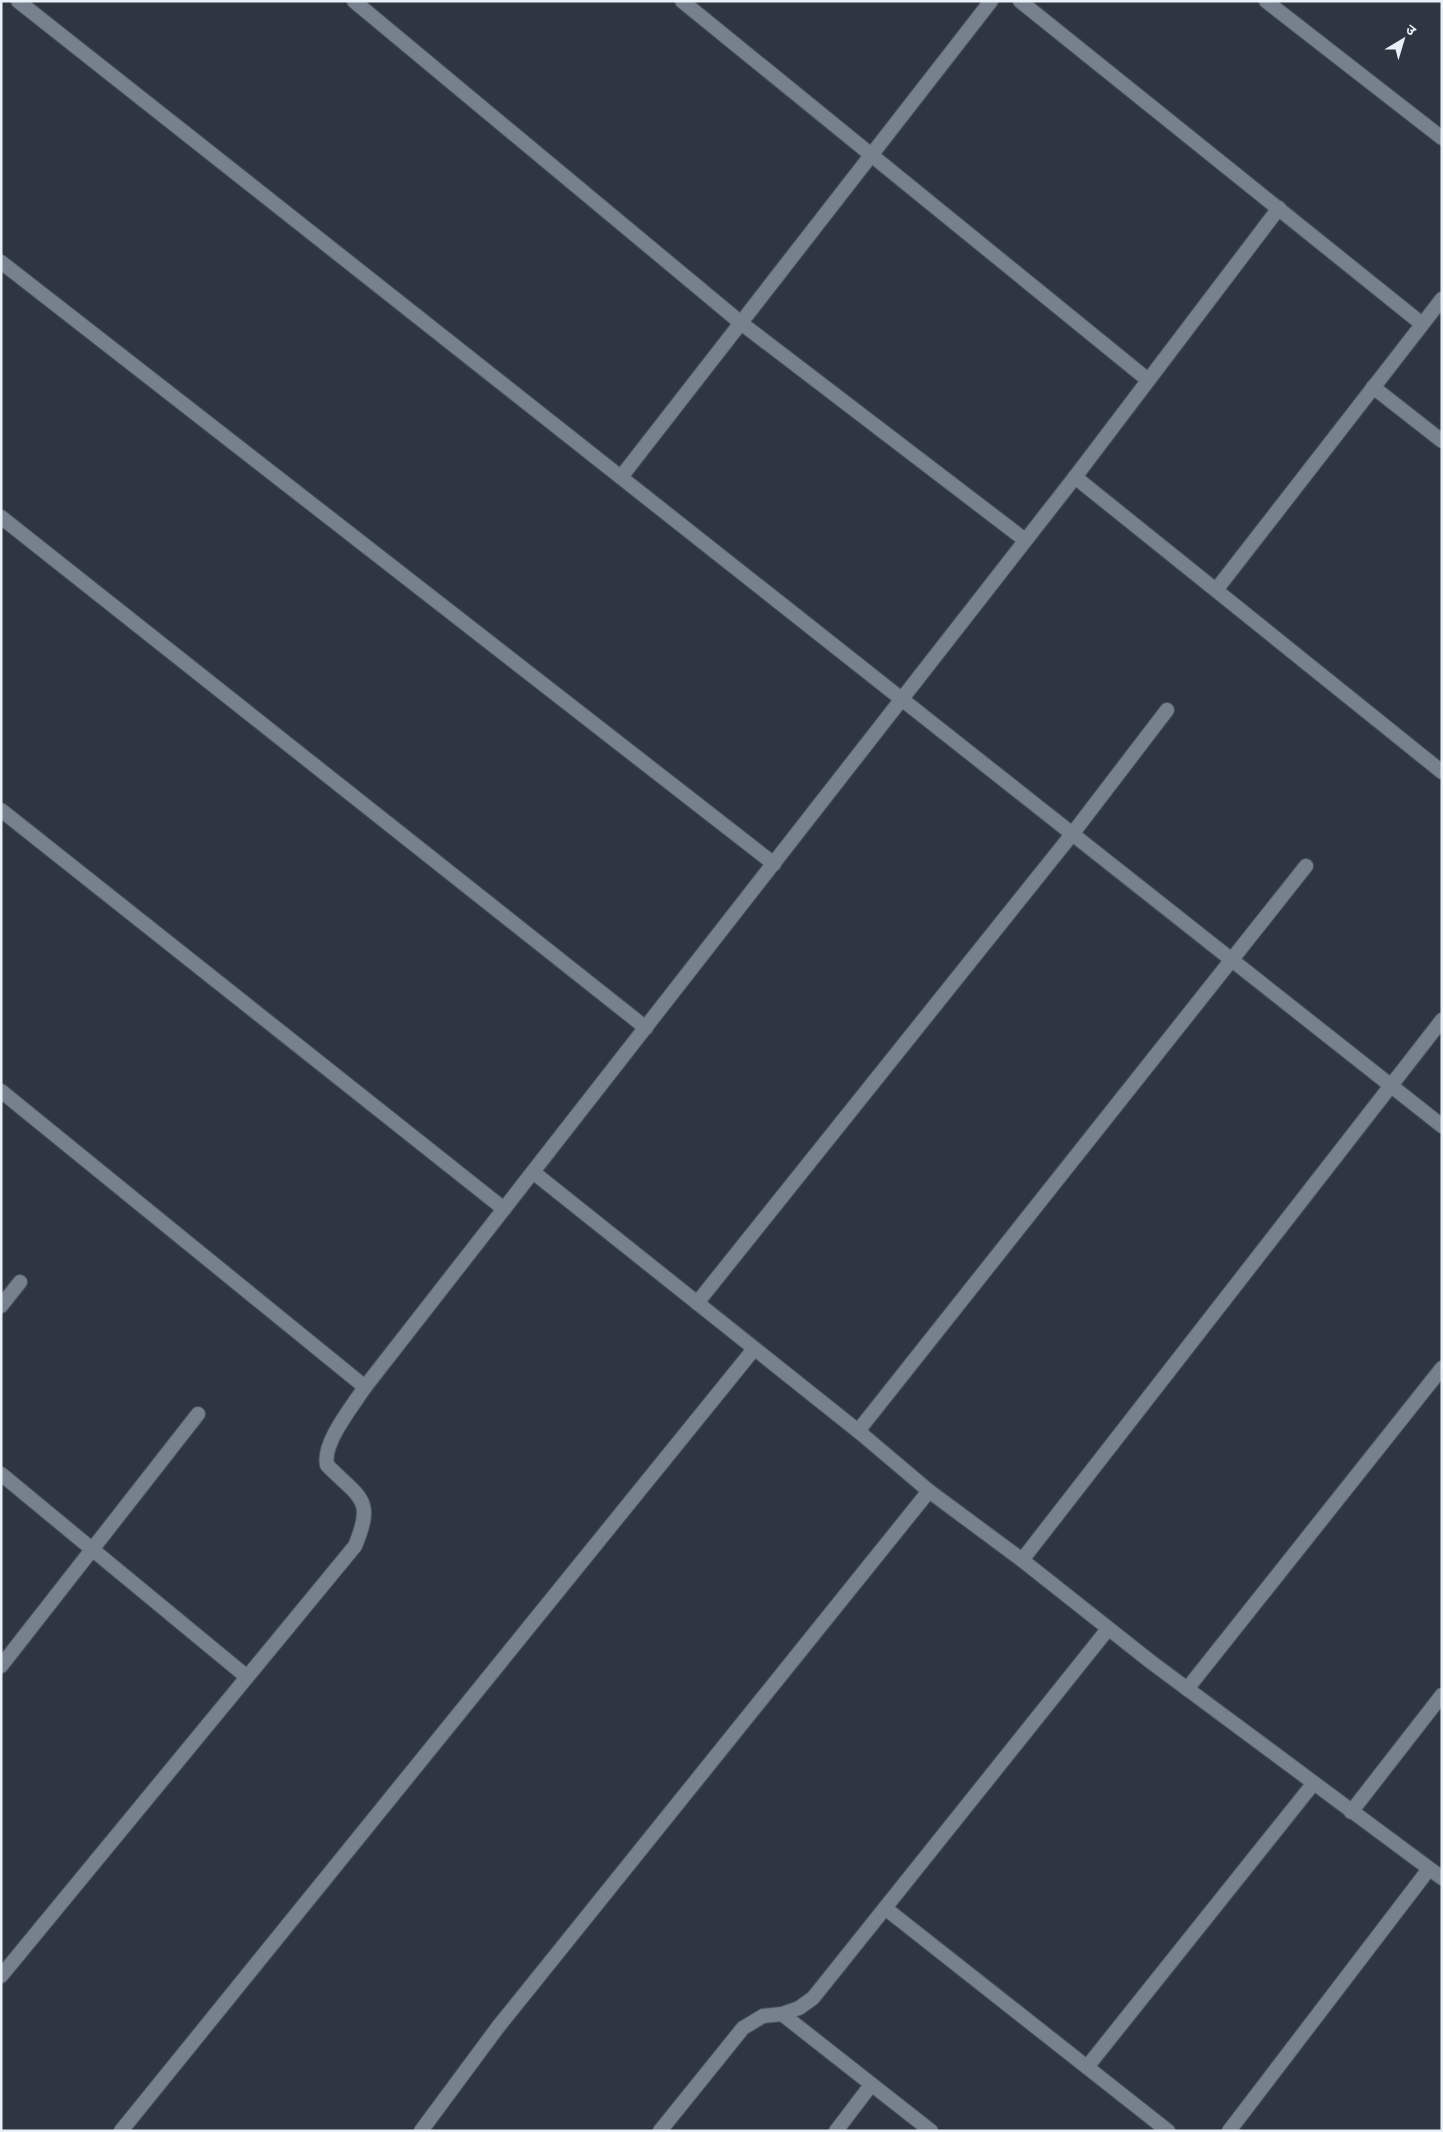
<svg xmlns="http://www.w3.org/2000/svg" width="1443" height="2132" font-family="'Source Sans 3','Noto Sans Devanagari',sans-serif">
  <rect width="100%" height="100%" fill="#2d3641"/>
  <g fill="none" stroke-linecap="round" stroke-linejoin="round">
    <defs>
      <g id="minor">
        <path d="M18 1 1442 1126"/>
        <path d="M354 1 741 323 1025 540"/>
        <path d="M682 1 1148 380"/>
        <path d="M1020 1 1422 324"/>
        <path d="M1266 1 1442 138"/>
        <path d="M1 262 774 864"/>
        <path d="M1373 387 1442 441"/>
        <path d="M621 477 991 1"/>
        <path d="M1075 477 1442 772"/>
        <path d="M1 517 646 1028"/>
        <path d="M1216 590 1442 299"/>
        <path d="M1 810 504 1209"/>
        <path d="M1 1091 365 1387"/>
        <path d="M533 1172 858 1431 929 1491 1022 1560 1151 1662 1442 1878"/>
        <path d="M697 1303 1073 833 1167 710"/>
        <path d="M1 1306 20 1282"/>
        <path d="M858 1431 1306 866"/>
        <path d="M1 1474 247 1677"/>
        <path d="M1022 1560 1442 1020"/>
        <path d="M1 1666 198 1414"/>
        <path d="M1187 1689 1442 1368"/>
        <path d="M1351 1812 1442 1695"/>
        <path d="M885 1908 1168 2131"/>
        <path d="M1 1976 355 1546C375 1498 360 1499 327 1465 322 1443 352 1407 365 1387L1075 477 1279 208"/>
        <path d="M782 2014 931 2131"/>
        <path d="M1087 2067 1313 1784"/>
        <path d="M121 2131 754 1349"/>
        <path d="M421 2131 498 2027 929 1491"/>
        <path d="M660 2131 743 2028 763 2016 782 2014 799 2008 813 1998 1108 1629"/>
        <path d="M836 2131 871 2085"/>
        <path d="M1229 2131 1429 1869"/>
      </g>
    </defs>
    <use href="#minor" stroke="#4c545d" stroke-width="16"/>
    <use href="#minor" stroke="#77818e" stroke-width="14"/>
  </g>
  <rect width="1443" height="2132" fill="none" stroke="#eaf0f7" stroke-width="5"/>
  <g transform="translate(1403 40) rotate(38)" stroke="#2d3641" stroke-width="4" paint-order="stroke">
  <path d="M0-4L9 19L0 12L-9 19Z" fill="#eaf0f7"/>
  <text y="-8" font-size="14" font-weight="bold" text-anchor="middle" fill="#eaf0f7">उ</text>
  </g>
</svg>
